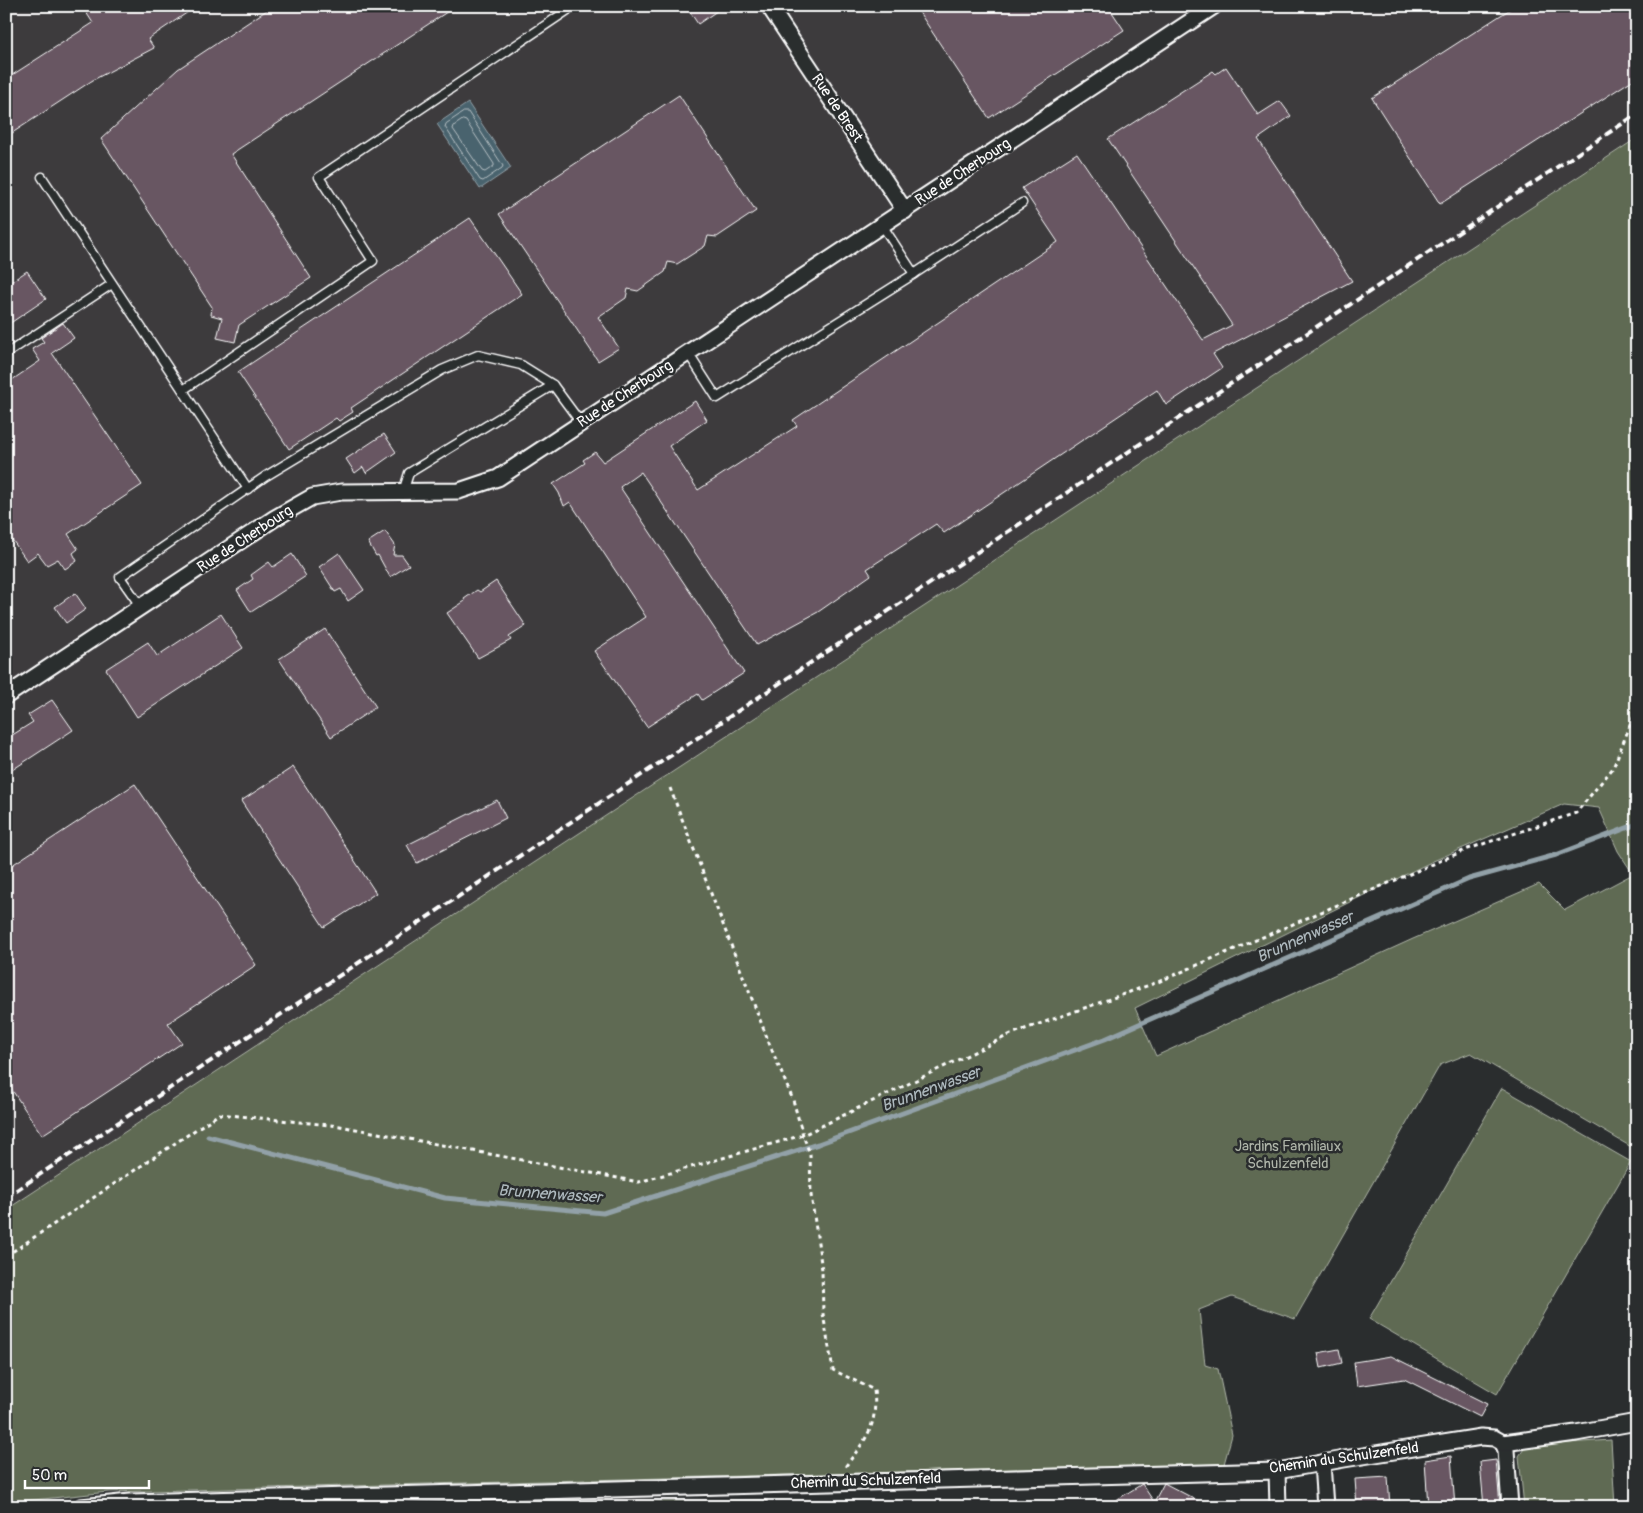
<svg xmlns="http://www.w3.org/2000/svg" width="1643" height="1513" font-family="Pangolin,sans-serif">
  <rect width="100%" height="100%" fill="#2a2d2e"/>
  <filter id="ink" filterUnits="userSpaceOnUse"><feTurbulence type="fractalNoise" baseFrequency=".02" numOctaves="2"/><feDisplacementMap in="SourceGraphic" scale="10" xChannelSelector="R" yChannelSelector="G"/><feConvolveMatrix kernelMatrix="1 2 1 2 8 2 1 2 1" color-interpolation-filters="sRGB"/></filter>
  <g filter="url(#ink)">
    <path fill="#3c3a3e" d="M6 6H1637V138L6 1210Z"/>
    <g fill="#5f6b53" stroke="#afb5a9" fill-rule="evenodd">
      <path d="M1637 138V1158L1633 1148 1471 1053 1440 1065 1295 1319 1232 1297 1199 1310 1205 1365 1218 1369 1232 1435 1224 1464 108 1492 6 1503V1210ZM1564 804 1599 808 1618 851 1633 874 1565 910 1539 884 1413 939 1156 1056 1135 1008 1431 862Z"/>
      <path d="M1502 1088 1631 1162 1497 1394 1369 1319Z"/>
      <path d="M1611 1440 1615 1507H1524L1519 1456 1526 1446Z"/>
      <path d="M766 1500 767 1507H407L424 1506Z"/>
    </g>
    <path fill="#4a636e" stroke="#92a1a8" d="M468 103 511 168 480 189 437 124Z"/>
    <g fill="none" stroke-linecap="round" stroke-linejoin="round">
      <g stroke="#b7c1c5" stroke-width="1">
        <path d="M464 112H468L503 166 502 168 483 181 480 180 445 127 446 124Z"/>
        <path d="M463 120 466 121 494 164V166L485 172 482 171 453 129 454 126Z"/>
      </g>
      <path stroke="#92a1a8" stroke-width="5" d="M208 1136 445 1198 603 1213 818 1144 1105 1039 1469 879 1556 855 1637 824"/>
    </g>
    <g fill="#675762" stroke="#fff">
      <path d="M82 6H197L148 39 154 48 93 80 6 137V79L93 23Z"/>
      <path d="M273 6H456L231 154 311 278 239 325 235 342 217 338 222 318 211 315 212 307 101 139 178 69Z"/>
      <path d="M686 6H724L698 24Z"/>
      <path d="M915 6H1108L1124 30 989 118Z"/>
      <path d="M1515 6H1637V77L1440 204 1372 98Z"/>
      <path d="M1226 67 1258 115 1280 101 1291 116 1258 139 1352 281 1213 354 1222 368 1166 405 1157 390 944 533 936 524 867 569 871 575 818 612 757 645 641 472 620 487 744 673 702 700 698 694 647 727 594 651 646 617 570 502 564 506 559 493 553 484 585 463 583 460 595 452 603 462 695 401 707 420 669 446 698 490 797 426 793 420 1058 242 1022 188 1077 153 1203 340 1232 325 1108 139 1213 71 1216 74Z"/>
      <path d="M679 95 756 211 717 237 708 236 705 246 677 264 668 262 665 272 638 291 628 289 626 298 598 317 619 348 598 361 499 214Z"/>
      <path d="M470 218 522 294 351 408 353 412 339 421 336 418 289 449 238 372Z"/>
      <path d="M27 271 46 299 6 326V285Z"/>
      <path d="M63 323 74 338 52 353 142 485 68 534 78 549 73 553 77 561 65 569 58 559 47 565 38 553 27 561 6 531V384L40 361 32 349 44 342 41 338Z"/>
      <path d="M384 434 396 452 366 473 363 467 355 473 346 459Z"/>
      <path d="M385 531 395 545 393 555H402L409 565 390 577 378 555 376 556 368 542Z"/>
      <path d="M339 553 364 590 348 601 341 589 335 592 319 567Z"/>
      <path d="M292 554 306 576 251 612 237 590 253 579 251 575 269 562 273 567Z"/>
      <path d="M496 581 526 626 509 637 511 640 478 658 447 613 465 601 464 599 477 590 480 592Z"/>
      <path d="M75 593 86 609 66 623 55 607Z"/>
      <path d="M221 614 243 648 137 717 106 669 148 642 157 656Z"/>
      <path d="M325 629 376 707 331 737 279 659Z"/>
      <path d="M52 700 73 730 6 774V739L33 722 28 715Z"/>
      <path d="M293 767 376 893 324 927 241 801Z"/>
      <path d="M135 784 256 965 168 1023 182 1043 42 1135 6 1081V869Z"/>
      <path d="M497 800 506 818 417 863 407 845Z"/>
      <path d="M1339 1349 1342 1363 1321 1368 1318 1353Z"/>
      <path d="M1391 1356 1487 1404 1480 1417 1404 1379 1357 1386 1354 1362Z"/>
      <path d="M1451 1456 1455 1507H1428L1425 1460Z"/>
      <path d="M1496 1460 1500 1505 1484 1507 1480 1462Z"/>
      <path d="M1388 1477 1390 1507H1357L1355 1479Z"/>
      <path d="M1164 1483 1210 1507H1105L1142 1484 1154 1502Z"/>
    </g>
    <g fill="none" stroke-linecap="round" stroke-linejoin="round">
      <defs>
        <g id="service">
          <path d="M42 177 248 489"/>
          <path d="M914 274 1022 203"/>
          <path d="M688 353 717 398 914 274 882 225"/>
          <path d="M6 354 112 284"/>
          <path d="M183 390 373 261 319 177 574 6"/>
          <path d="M403 492 409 473 553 385"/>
          <path d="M141 607 120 577 266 476 442 370 478 355 521 365 553 385 581 423"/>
        </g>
        <g id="minor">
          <path d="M769 6 905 211"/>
          <path d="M6 696 275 518 312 497 341 492 459 491 498 478 1214 6"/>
          <path d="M1503 1443 1506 1450 1510 1507"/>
          <path d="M1322 1463 1325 1507"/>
          <path d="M1277 1471 1278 1507"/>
          <path d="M81 1507 130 1502 1277 1471 1344 1459 1481 1437 1494 1438 1503 1443 1518 1441 1576 1433 1637 1422"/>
        </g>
      </defs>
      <use href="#service" stroke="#fff" stroke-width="11"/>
      <use href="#minor" stroke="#fff" stroke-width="19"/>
      <g stroke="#fff" stroke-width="3" stroke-dasharray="4 4" stroke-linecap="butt">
        <path d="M670 788 771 1048 793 1100 803 1135 810 1154 811 1195 822 1270 823 1314 833 1370 874 1390C878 1427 866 1439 845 1467"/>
        <path d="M6 1256 219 1114 340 1126 639 1182 803 1135 1011 1034 1158 982 1468 849 1576 813 1613 768 1637 708"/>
        <path d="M766 1500 767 1507"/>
      </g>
      <use href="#service" stroke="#2a2d2e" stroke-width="8"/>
      <use href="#minor" stroke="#2a2d2e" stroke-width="15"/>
      <path stroke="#fff" stroke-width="4" stroke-dasharray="8 4" stroke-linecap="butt" d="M6 1197 1637 114"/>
    </g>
  </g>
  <g text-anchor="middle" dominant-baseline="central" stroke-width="5" stroke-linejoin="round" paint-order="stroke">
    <g font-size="15" fill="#fff" stroke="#2a2d2e">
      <text transform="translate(837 108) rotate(56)">Rue de Brest</text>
      <text transform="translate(963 172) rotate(-33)">Rue de Cherbourg</text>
      <text transform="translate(625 394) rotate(-33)">Rue de Cherbourg</text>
      <text transform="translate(245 539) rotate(-33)">Rue de Cherbourg</text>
      <text transform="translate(1344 1458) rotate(-8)">Chemin du Schulzenfeld</text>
      <text transform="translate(866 1481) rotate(-2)">Chemin du Schulzenfeld</text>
    </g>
    <g font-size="15" fill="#afb5a9" stroke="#2a2d2e">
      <text x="1288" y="1146">Jardins Familiaux<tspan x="1288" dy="17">Schulzenfeld</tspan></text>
    </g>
    <g font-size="16" font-style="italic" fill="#aeb9be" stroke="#2a2d2e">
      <text transform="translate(1305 937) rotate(-24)">Brunnenwasser</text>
      <text transform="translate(931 1089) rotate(-20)">Brunnenwasser</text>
      <text transform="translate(550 1194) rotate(4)">Brunnenwasser</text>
    </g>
  </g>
  <rect width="1643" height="1513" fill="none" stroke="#2a2d2e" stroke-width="25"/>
  <rect x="12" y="12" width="1618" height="1488" fill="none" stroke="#fff" stroke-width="2" filter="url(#ink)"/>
  <path d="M25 1480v8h124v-8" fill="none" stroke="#ffffff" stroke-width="2.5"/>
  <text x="32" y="1480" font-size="15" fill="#ffffff" stroke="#2a2d2e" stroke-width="4" paint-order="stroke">50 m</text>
</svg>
